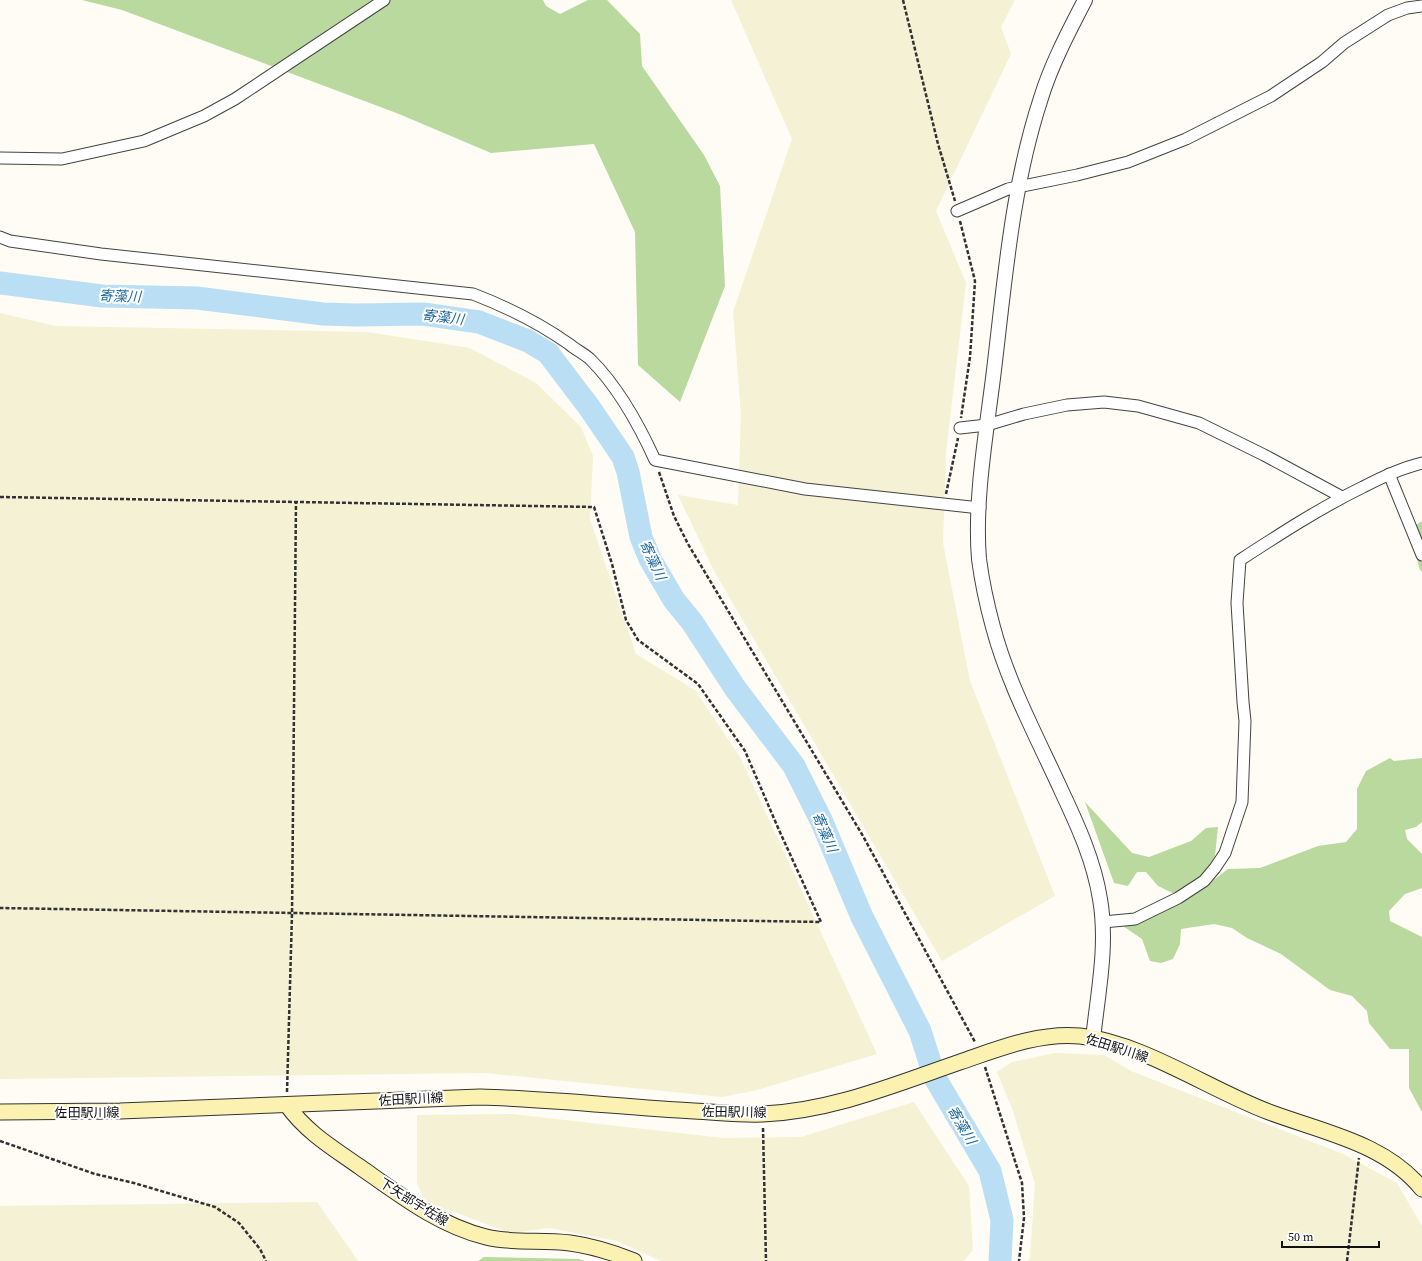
<svg xmlns="http://www.w3.org/2000/svg" width="1422" height="1261" font-family="'Source Serif 4','Noto Sans JP',serif">
  <rect width="100%" height="100%" fill="#fefcf4"/>
  <g fill="#f4f1d4">
    <path d="M731 0H1015L1001 27 1011 54 936 211 966 283 946 453 943 543 970 681 1055 896 942 961 714 571 678 495 738 505 741 414 733 312 792 139Z"/>
    <path d="M0 313 55 326 367 332 470 348 536 383 581 427 593 456 590 519 636 654 695 690 740 757 877 1054 757 1090 722 1097 485 1073 0 1079Z"/>
    <path d="M1055 1053 1104 1055 1131 1071 1343 1154 1397 1183 1422 1226V1261H1028L1030 1257 1035 1184 1013 1111 997 1072 1012 1062Z"/>
    <path d="M914 1102 969 1186 973 1250 964 1261H661L617 1241 549 1228 510 1233 425 1201 417 1183V1115L512 1114 723 1138 801 1137Z"/>
    <path d="M317 1202 358 1261H0V1206Z"/>
  </g>
  <g fill="#b9d99e">
    <path d="M82 0H543L546 6 560 14 588 0H607L640 34 642 66 704 155 720 186 725 286 680 402 638 365 635 232 594 144 491 153 399 114 122 10Z"/>
    <path d="M1422 521V572L1420 570 1414 550 1416 525Z"/>
    <path d="M1390 758 1394 761 1422 758V822L1416 827 1405 830 1407 839 1422 854V888L1405 894 1389 911 1390 921 1422 937V1112L1409 1088V1049H1390L1369 1023 1367 1011 1352 996 1330 990 1281 954 1247 938 1232 928 1214 924 1181 929 1180 944 1173 959 1161 963 1150 961 1142 939 1120 924 1183 898 1158 886 1146 872H1137L1128 886 1114 883 1085 802 1132 853 1149 857 1191 841 1206 828 1218 827 1215 856 1199 891 1228 869 1260 868 1318 846 1346 842 1357 829V789L1366 771Z"/>
    <path d="M484 1257 579 1259 584 1261H478Z"/>
  </g>
  <g fill="none" stroke-linecap="round" stroke-linejoin="round">
    <path stroke="#badff4" stroke-width="23" d="M0 283 102 296 197 298 323 314 356 315 423 314 479 322 528 341 548 353 589 407 623 457 628 472 641 537 650 559 674 600 692 622 735 688 794 766 821 820 862 917 920 1031 935 1078 990 1171 1002 1220 1000 1261"/>
    <defs>
      <g id="minor">
        <path d="M0 158 62 159 144 141 204 116 235 99 384 0"/>
        <path d="M957 211 1008 189 1077 175 1128 162 1186 139 1271 96 1322 62 1344 43 1388 15 1407 8 1422 6"/>
        <path d="M0 237 10 241 101 254 473 294C507 307 539 323 569 344 576 350 585 354 591 360 617 386 640 427 655 460L805 489 980 508"/>
        <path d="M960 428 987 425 1024 414 1067 405 1104 402 1138 406 1199 423 1264 455 1342 497"/>
        <path d="M1389 474 1422 555"/>
        <path d="M1103 922 1135 919 1178 898 1204 881 1215 868 1225 853 1242 802 1245 721 1243 702 1237 603 1240 560C1280 534 1320 508 1363 487 1382 477 1401 468 1422 463"/>
      </g>
      <path id="tertiary" d="M1085 0C1069 31 1051 65 1041 98 1012 186 1005 279 994 370 987 429 974 499 979 559 982 582 987 605 993 627 1008 684 1038 739 1062 792 1078 826 1094 861 1100 899 1108 945 1098 992 1093 1039"/>
      <g id="secondary">
        <path d="M287 1105C306 1132 333 1148 360 1167 400 1195 438 1225 486 1237 514 1244 542 1239 570 1243 592 1246 614 1253 634 1261"/>
        <path d="M0 1112 120 1111 480 1097C552 1099 623 1107 694 1111 717 1112 740 1115 763 1114 832 1111 896 1084 960 1062 998 1049 1039 1032 1080 1036 1143 1043 1210 1090 1269 1112 1322 1132 1385 1143 1422 1189"/>
      </g>
    </defs>
    <use href="#minor" stroke="#434343" stroke-width="13"/>
    <use href="#tertiary" stroke="#434343" stroke-width="16"/>
    <use href="#secondary" stroke="#323232" stroke-width="17"/>
    <g stroke="#323232" stroke-width="2.5" stroke-dasharray="4 2" stroke-linecap="butt">
      <path d="M903 0 938 144 955 201"/>
      <path d="M960 221 975 281 970 357 961 418"/>
      <path d="M659 472 674 516 688 544 863 836 975 1042"/>
      <path d="M946 494 958 438"/>
      <path d="M0 497 594 507 612 564 626 620 638 640 698 684 745 751 779 830 821 922 0 908"/>
      <path d="M985 1067 1022 1183 1024 1218 1019 1261"/>
      <path d="M287 1092 292 914 296 502"/>
      <path d="M763 1128 766 1261"/>
      <path d="M0 1141 95 1174 134 1183 215 1207 239 1223 260 1249 266 1261"/>
      <path d="M1347 1261 1359 1158"/>
    </g>
    <use href="#minor" stroke="#fff" stroke-width="11"/>
    <use href="#tertiary" stroke="#fff" stroke-width="14"/>
    <use href="#secondary" stroke="#fbf2b2" stroke-width="15"/>
  </g>
  <g text-anchor="middle" dominant-baseline="central" stroke-width="4" stroke-linejoin="round" paint-order="stroke">
    <g font-size="13" fill="#101010" stroke="#fff">
      <text transform="translate(1117 1048) rotate(18)">佐田駅川線</text>
      <text transform="translate(411 1099) rotate(-3)">佐田駅川線</text>
      <text x="87" y="1112">佐田駅川線</text>
      <text transform="translate(734 1112) rotate(1)">佐田駅川線</text>
      <text transform="translate(414 1202) rotate(32)">下矢部宇佐線</text>
    </g>
    <g font-size="14" font-style="italic" fill="#1d689e" stroke="#fff">
      <text transform="translate(120 296) rotate(2)">寄藻川</text>
      <text transform="translate(443 317) rotate(7)">寄藻川</text>
      <text transform="translate(653 560) rotate(65)">寄藻川</text>
      <text transform="translate(825 832) rotate(66)">寄藻川</text>
      <text transform="translate(962 1125) rotate(59)">寄藻川</text>
    </g>
  </g>
  <path d="M1282 1241v6h97v-6" fill="none" stroke="#101010" stroke-width="2"/>
  <text x="1288" y="1241" font-size="12" fill="#101010" stroke="#ffffff" stroke-width="3" paint-order="stroke">50 m</text>
</svg>
